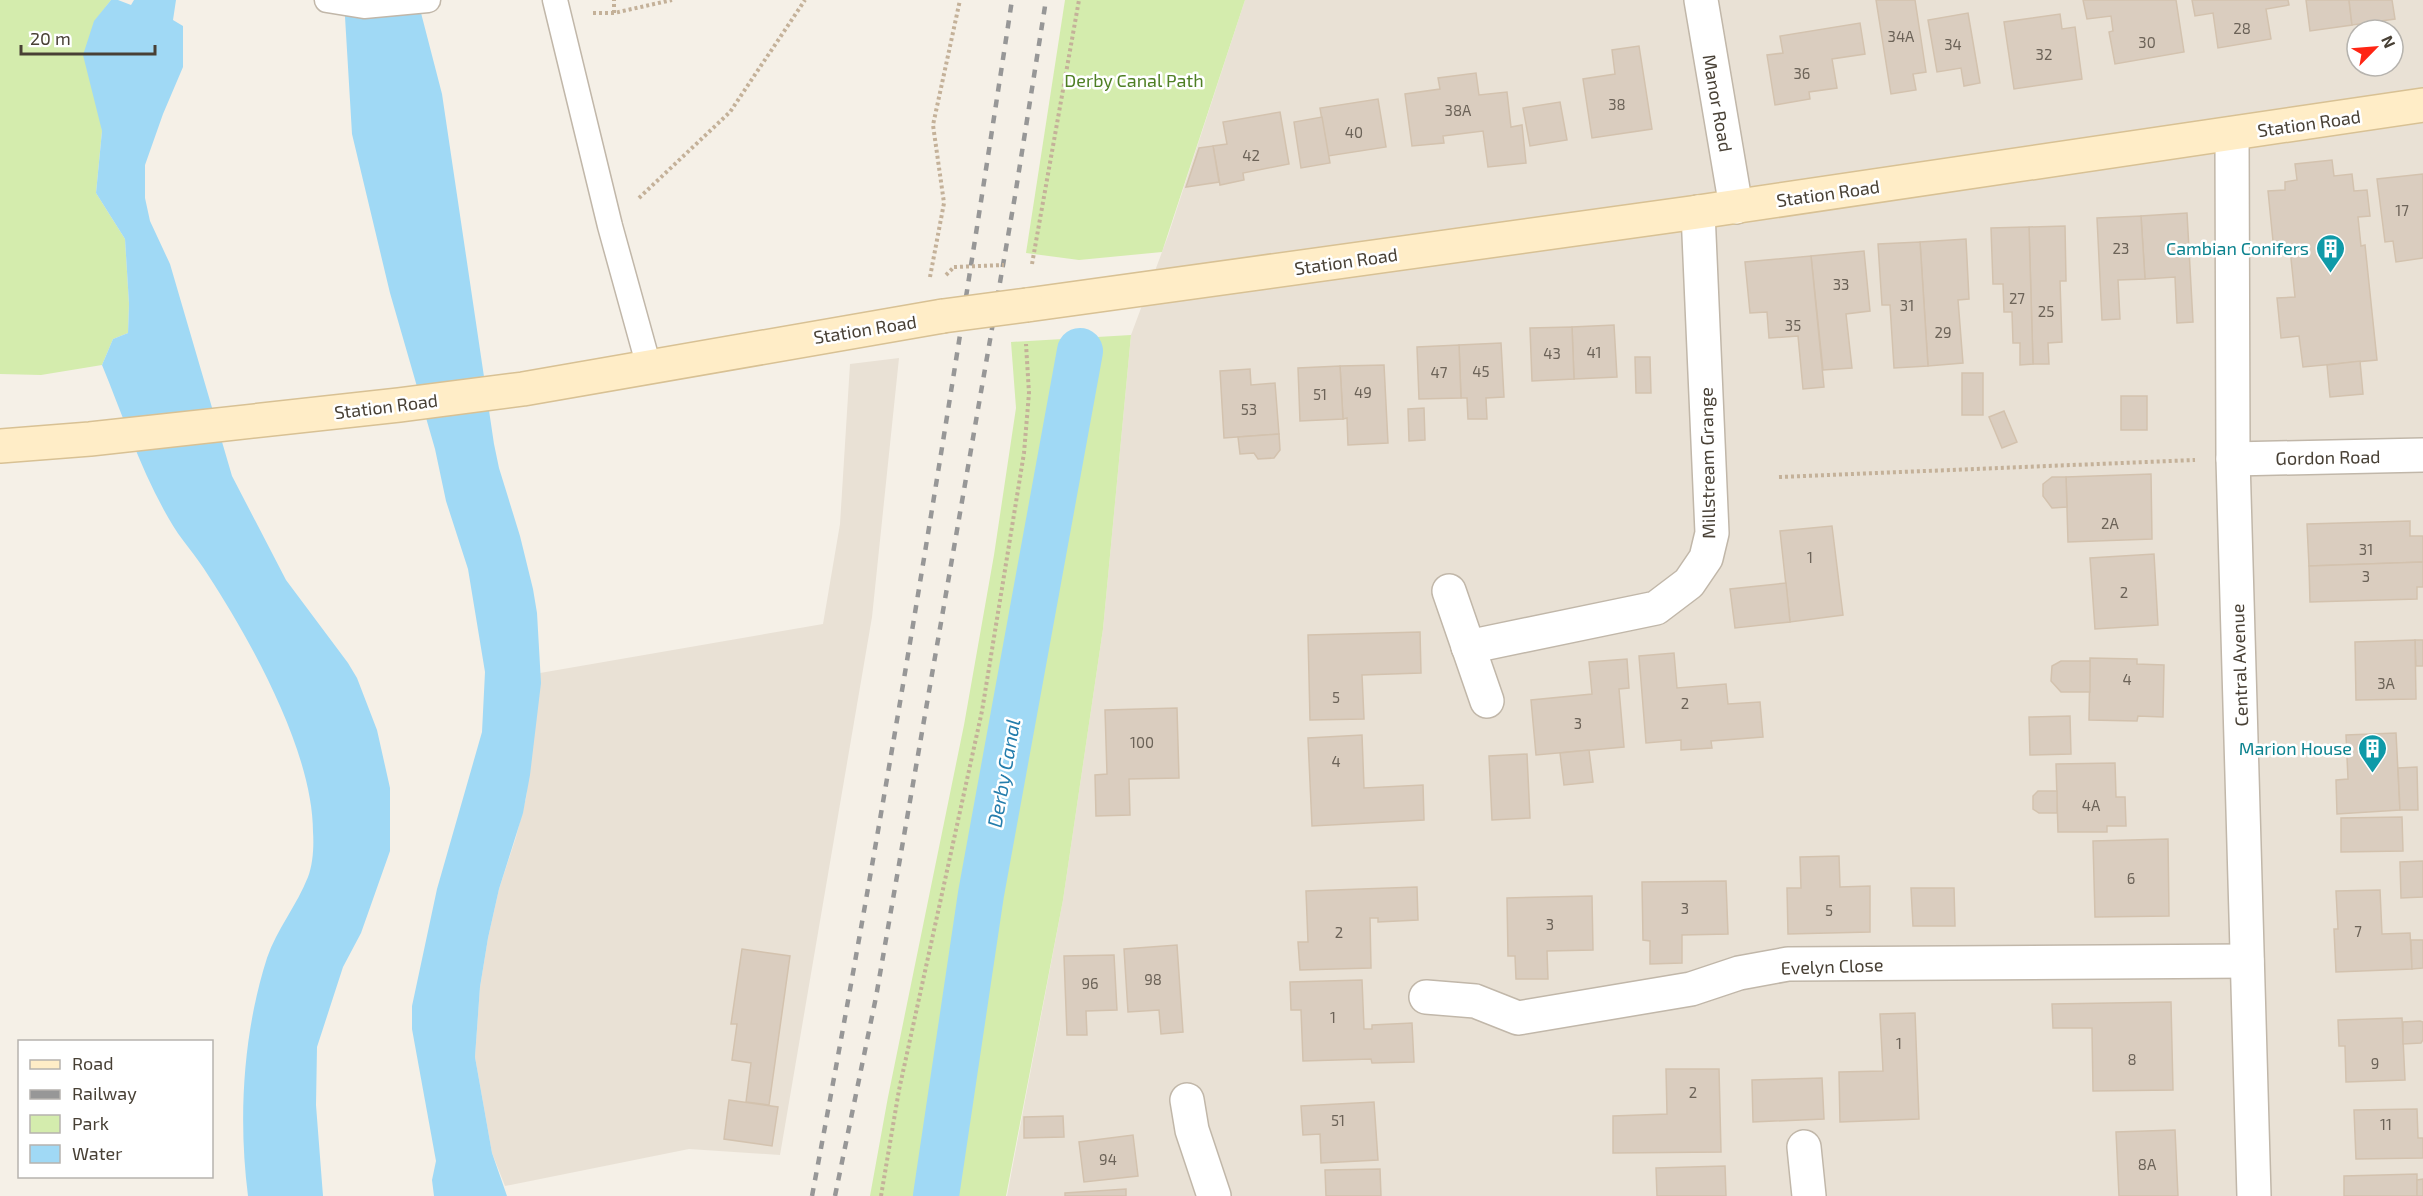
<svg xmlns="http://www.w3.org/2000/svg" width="2423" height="1196" font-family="'Exo 2',sans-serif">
  <rect width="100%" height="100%" fill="#f5f0e7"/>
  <g fill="#e9e1d5" fill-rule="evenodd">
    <path d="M1245 0H2423V1196H1007L1063 900 1103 629 1131 335 1168 236ZM2357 30H2393V66H2357Z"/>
    <path d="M899 358 872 617 780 1155 689 1149 505 1186 492 1153 475 1057 480 987 488 938 499 889 516 837 526 798 540 673 823 624 840 524 850 364Z"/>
  </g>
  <g fill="#d4ecad">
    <path d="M0 0H111L94 22 102 131 96 193 125 239 129 304 128 333 113 339 102 365 41 375 0 374Z"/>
    <path d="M1065 0H1245L1162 252 1079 260 1026 253Z"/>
    <path d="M1131 335 1103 629 1063 900 1006 1196H870L888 1097 964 725 994 555 1016 408 1011 342Z"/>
  </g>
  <g fill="#a0d9f5">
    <path d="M111 0H118L131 5 134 0H176L173 20 183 26V67L163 114 145 165V198L150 221 170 264 232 476 286 580 348 663 357 678 377 730 390 788V851L361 933 343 967 317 1047 316 1105 323 1196H248C238 1118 243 1033 267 958 277 929 297 905 308 877 313 864 314 846 313 832 313 752 251 641 208 575 196 555 180 539 169 519 141 471 123 416 102 365L113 339 128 333 129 304 125 239 96 193 102 131 83 55 94 21Z"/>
    <path d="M344 0 420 9 442 94 494 444 499 468 520 536 533 589 537 613 541 683 530 775 523 813 499 889 488 938 480 987 475 1057 492 1153 507 1196H434L432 1180 436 1161 412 1029V1006L437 889 482 732 485 672 468 569 446 501 435 449 390 293 352 134Z"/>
  </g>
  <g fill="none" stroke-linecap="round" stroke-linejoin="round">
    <path stroke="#a0d9f5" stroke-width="46" d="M936 1196 981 894 1080 351"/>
  </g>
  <g fill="#dacdbf" stroke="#d3c2ae" stroke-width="1.5">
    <path d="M1876 0H1915L1926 72 1913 74 1916 90 1891 94Z"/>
    <path d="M2083 0H2176L2184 52 2115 64 2109 32 2113 31 2111 16 2087 19Z"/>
    <path d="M2192 0H2288L2289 5 2266 9 2271 39 2218 48 2213 13 2195 16Z"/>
    <path d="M2306 0H2349L2352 25 2310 31Z"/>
    <path d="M2349 0H2392L2395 19 2352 25Z"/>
    <path d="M1968 13 1980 83 1964 86 1961 68 1937 72 1928 20Z"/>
    <path d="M2060 14 2062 29 2075 27 2082 79 2014 89 2004 22Z"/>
    <path d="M1860 23 1865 54 1832 59 1837 88 1809 92 1810 99 1775 105 1767 55 1783 53 1780 36Z"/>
    <path d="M1639 46 1652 129 1592 138 1583 79 1615 74 1612 50Z"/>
    <path d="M1476 73 1479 95 1507 92 1511 127 1522 125 1526 163 1488 167 1483 131 1443 136 1444 143 1412 146 1405 94 1440 89 1438 78Z"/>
    <path d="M1378 99 1386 147 1328 156 1320 108Z"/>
    <path d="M1560 102 1567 140 1530 146 1523 108Z"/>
    <path d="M1280 112 1289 164 1243 173 1244 180 1220 185 1213 146 1227 144 1223 122Z"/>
    <path d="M1322 117 1330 163 1301 168 1294 122Z"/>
    <path d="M1213 146 1219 182 1186 187 1199 148Z"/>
    <path d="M2332 160 2334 176 2352 174 2354 191 2367 190 2370 216 2358 217 2361 246 2365 245 2377 360 2303 367 2299 336 2281 338 2277 298 2295 297 2290 249 2274 251 2268 191 2285 190V182L2297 180 2295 164Z"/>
    <path d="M2423 174V258L2396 262 2393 241 2385 242 2377 179Z"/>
    <path d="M2187 213 2193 322 2177 323 2175 277 2145 279 2141 216Z"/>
    <path d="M2141 216 2145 279 2118 280 2120 319 2102 320 2097 218Z"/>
    <path d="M2065 226 2066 281H2060L2062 342 2048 343 2049 364H2033L2029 227Z"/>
    <path d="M2029 227 2033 364 2020 365V343H2013L2012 312H2004L2003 284H1993L1991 228Z"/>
    <path d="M1966 239 1969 299 1958 300 1963 363 1928 366 1920 242Z"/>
    <path d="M1920 242 1928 366 1894 368 1890 305H1882L1878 244Z"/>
    <path d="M1864 251 1870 311 1846 314 1852 368 1823 370 1811 256Z"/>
    <path d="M1811 256 1824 387 1803 389 1798 336 1769 338 1767 312 1750 313 1745 262Z"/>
    <path d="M1614 325 1617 377 1574 379 1572 327Z"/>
    <path d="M1572 327 1574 379 1532 381 1530 328Z"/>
    <path d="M1501 343 1504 397 1486 398 1487 419H1468L1467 398H1461L1459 345Z"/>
    <path d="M1459 345 1461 398 1419 399 1417 347Z"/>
    <path d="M1635 357H1650L1651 393H1636Z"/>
    <path d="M2360 361 2363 394 2330 397 2327 365Z"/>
    <path d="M1384 365 1388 443 1348 445 1347 418 1343 419 1340 366Z"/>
    <path d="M1340 366 1343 419 1300 421 1298 368Z"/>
    <path d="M1250 369 1251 385 1275 383 1279 434 1224 438 1220 371Z"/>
    <rect x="1962" y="373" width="21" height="42"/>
    <rect x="2121" y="396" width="26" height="34"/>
    <path d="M1424 408 1425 440 1409 441 1408 409Z"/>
    <path d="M2004 411 2017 442 2002 448 1989 417Z"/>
    <path d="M1279 434 1280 450 1274 458 1258 459 1254 453 1240 454 1238 437Z"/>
    <path d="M2151 474 2152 539 2068 542 2066 477Z"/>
    <path d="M2052 477H2066L2067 507 2052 508 2043 496V484Z"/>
    <path d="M2410 521V536H2423V562L2309 566 2307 524Z"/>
    <path d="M1832 526 1843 615 1790 622 1780 531Z"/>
    <path d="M2154 554 2158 625 2095 629 2090 558Z"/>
    <path d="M2423 562V587H2417V599L2310 602 2309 566Z"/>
    <path d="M1786 583 1790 622 1735 628 1730 589Z"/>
    <path d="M1420 632 1421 673 1362 675 1364 719 1310 720 1308 635Z"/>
    <path d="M2415 640H2423V666H2416Z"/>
    <path d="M2415 640 2416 699 2356 700 2355 642Z"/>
    <path d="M1674 653 1677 688 1726 684 1728 704 1760 702 1763 737 1711 741 1712 748 1681 750V740L1646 743 1639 656Z"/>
    <path d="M2090 658 2137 659V664L2164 665 2163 717 2138 716 2137 721 2089 720Z"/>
    <path d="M1627 659 1629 688 1619 689 1624 747 1536 755 1531 700 1592 694 1589 662Z"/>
    <path d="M2061 661H2090V692H2061L2051 681 2052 666Z"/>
    <path d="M1177 708 1179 778 1129 779 1130 815 1096 816 1095 775 1107 774 1105 710Z"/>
    <path d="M2070 716 2071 754 2030 755 2029 717Z"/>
    <path d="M2396 733 2400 810 2337 814 2336 780 2348 779 2346 735Z"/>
    <path d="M1362 735 1364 788 1423 785 1424 820 1312 826 1308 738Z"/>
    <path d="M1589 750 1593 782 1564 785 1560 753Z"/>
    <path d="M1527 754 1530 818 1492 820 1489 756Z"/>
    <path d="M2115 763 2116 797H2125L2126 826H2107V832H2058L2056 764Z"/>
    <path d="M2417 767 2418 810H2400L2398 768Z"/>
    <path d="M2038 791H2057V813H2039L2033 809V796Z"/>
    <path d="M2402 817 2403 851 2341 852V818Z"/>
    <path d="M2168 839 2169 916 2095 917 2093 841Z"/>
    <path d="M1839 856 1840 887 1870 886V932L1788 934 1787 888H1801L1800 857Z"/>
    <path d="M2423 861V897L2401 898 2400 862Z"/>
    <path d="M1726 881 1728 934 1682 935V963L1650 964V941L1643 940 1642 882Z"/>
    <path d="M1417 887 1418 920 1378 922V918H1370L1371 968 1300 970 1298 942H1308L1306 891Z"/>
    <path d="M1911 888H1954L1955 926H1913Z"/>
    <path d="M2380 890 2382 934 2410 933 2412 969 2336 972 2334 929H2338L2336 891Z"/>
    <path d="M1592 896 1593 950 1547 951 1548 979H1516L1515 956H1508L1507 898Z"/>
    <path d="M2411 940H2423V968L2412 969Z"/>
    <path d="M1177 945 1183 1032 1161 1034 1159 1010 1128 1012 1124 949Z"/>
    <path d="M742 949 790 956 769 1105 746 1102 751 1063 732 1060 737 1024H731Z"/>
    <path d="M1114 955 1117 1010 1086 1011 1087 1035H1067L1064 956Z"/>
    <path d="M1362 980 1364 1029H1372V1025L1412 1023 1414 1062 1372 1063 1371 1059 1303 1061 1301 1010H1291L1290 982Z"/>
    <path d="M2171 1002 2173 1090 2093 1091 2092 1028H2053L2052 1004Z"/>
    <path d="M1915 1013 1919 1119 1840 1122 1839 1072 1883 1071 1880 1014Z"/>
    <path d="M2402 1018 2405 1080 2346 1082 2345 1046H2339L2338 1020Z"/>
    <path d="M2420 1021 2423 1022V1040L2421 1043 2403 1044V1022Z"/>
    <path d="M1666 1069H1719L1721 1152 1613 1153V1116L1667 1114Z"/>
    <path d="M1822 1078 1824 1119 1753 1122 1752 1080Z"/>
    <path d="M729 1100 778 1107 772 1146 724 1139Z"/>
    <path d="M1374 1102 1378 1160 1321 1163 1320 1134 1303 1135 1301 1106Z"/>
    <path d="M2417 1109 2418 1138H2423V1158L2356 1159 2354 1110Z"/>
    <path d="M1063 1116 1064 1137 1024 1138V1117Z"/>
    <path d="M2175 1130 2178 1196H2119L2116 1132Z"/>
    <path d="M1133 1135 1138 1176 1084 1182 1079 1142Z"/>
    <path d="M1725 1166 1726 1196H1657L1656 1168Z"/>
    <path d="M1380 1169 1381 1196H1326L1325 1170Z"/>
    <path d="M2417 1174V1196H2344V1176Z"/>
    <path d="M2423 1179V1196H2417V1180Z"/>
    <path d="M1126 1189V1196H1065V1193Z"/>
  </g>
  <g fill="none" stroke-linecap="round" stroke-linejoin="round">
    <defs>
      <g id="service">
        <path d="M327 0 364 6 428 0"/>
        <path d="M555 0 610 226 649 367"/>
      </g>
      <g id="minor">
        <path d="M1701 0 1736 207"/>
        <path d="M2232 134 2233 459 2254 1196"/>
        <path d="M2233 459 2423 455"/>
        <path d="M1449 591 1487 701"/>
        <path d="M1468 647 1656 608 1689 583 1706 558 1712 533 1698 212"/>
        <path d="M1426 997 1475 1001 1518 1018 1691 989 1739 973 1788 964 2247 961"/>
        <path d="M1187 1100 1192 1130 1214 1196"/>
        <path d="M1804 1147 1809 1196"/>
      </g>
      <g id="secondary">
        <path d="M1027 305 1698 212 2423 105"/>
        <path d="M0 446 90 439 399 405 523 389 943 316"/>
      </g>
    </defs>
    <use href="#service" stroke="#c1b7a9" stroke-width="27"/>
    <use href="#minor" stroke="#c1b7a9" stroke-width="36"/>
    <use href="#secondary" stroke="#d8c194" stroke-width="36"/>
    <g stroke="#c4b199" stroke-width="4" stroke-dasharray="3 3" stroke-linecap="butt">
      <path d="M593 13H614L672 0"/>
      <path d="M614 13V0"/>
      <path d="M639 198 730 112 805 0"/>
      <path d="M1032 264 1079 0"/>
      <path d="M946 275 954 267"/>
      <path d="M930 277 944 203 933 125 960 0"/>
      <path d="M1779 477 2195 460"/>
      <path d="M881 1196 899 1090 982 711 1024 453 1029 393 1026 344"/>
    </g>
    <use href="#service" stroke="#fff" stroke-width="24"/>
    <use href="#minor" stroke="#fff" stroke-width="33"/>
    <use href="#secondary" stroke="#ffedc7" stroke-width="33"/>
    <g stroke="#979797" stroke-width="4.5" stroke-dasharray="8 8" stroke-linecap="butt">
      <path d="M812 1196C887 799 951 400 1012 0"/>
      <path d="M835 1196 876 997 1015 196 1046 0"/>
    </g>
    <defs>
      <path id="secondary-bridge" d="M943 316 1027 305"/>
    </defs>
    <use href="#secondary-bridge" stroke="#d8c194" stroke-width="36" stroke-linecap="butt"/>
    <path stroke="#c4b199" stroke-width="4" stroke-dasharray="3 3" stroke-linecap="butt" d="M954 267 1004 265"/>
    <use href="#secondary-bridge" stroke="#ffedc7" stroke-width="33"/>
  </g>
  <defs>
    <symbol id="building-pin" viewBox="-11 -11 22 30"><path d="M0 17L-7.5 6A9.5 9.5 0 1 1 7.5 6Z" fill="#0f9aa8" stroke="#fff"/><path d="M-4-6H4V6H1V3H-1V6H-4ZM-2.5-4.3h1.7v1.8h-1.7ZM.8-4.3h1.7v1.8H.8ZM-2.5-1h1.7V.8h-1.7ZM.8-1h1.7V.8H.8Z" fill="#fff"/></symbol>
  </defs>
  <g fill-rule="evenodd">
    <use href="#building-pin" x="2314" y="232" width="33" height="45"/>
    <use href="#building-pin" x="2356" y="732" width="33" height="45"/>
  </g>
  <g text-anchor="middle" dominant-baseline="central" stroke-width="5" stroke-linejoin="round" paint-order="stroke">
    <g font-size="15" fill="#6c6358">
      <text x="2242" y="28">28</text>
      <text x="1901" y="36">34A</text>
      <text x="2147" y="42">30</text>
      <text x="1953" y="44">34</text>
      <text x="2044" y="54">32</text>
      <text x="1802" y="73">36</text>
      <text x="1617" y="104">38</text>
      <text x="1458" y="110">38A</text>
      <text x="1354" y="132">40</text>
      <text x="1251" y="155">42</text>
      <text x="2402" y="210">17</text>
      <text x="2121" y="248">23</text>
      <text x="1841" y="284">33</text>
      <text x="2017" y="298">27</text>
      <text x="1907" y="305">31</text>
      <text x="2046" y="311">25</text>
      <text x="1793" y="325">35</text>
      <text x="1943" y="332">29</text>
      <text x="1594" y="352">41</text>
      <text x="1552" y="353">43</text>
      <text x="1481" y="371">45</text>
      <text x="1439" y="372">47</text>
      <text x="1363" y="392">49</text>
      <text x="1320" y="394">51</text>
      <text x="1249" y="409">53</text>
      <text x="2110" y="523">2A</text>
      <text x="2366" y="549">31</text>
      <text x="1810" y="557">1</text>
      <text x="2366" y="576">3</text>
      <text x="2124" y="592">2</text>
      <text x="2127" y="679">4</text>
      <text x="2386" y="683">3A</text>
      <text x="1336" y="697">5</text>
      <text x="1685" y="703">2</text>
      <text x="1578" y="723">3</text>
      <text x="1142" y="742">100</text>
      <text x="1336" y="761">4</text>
      <text x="2091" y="805">4A</text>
      <text x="2131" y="878">6</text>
      <text x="1685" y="908">3</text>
      <text x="1829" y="910">5</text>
      <text x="1550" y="924">3</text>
      <text x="2358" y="931">7</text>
      <text x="1339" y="932">2</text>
      <text x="1153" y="979">98</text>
      <text x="1090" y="983">96</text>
      <text x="1333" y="1017">1</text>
      <text x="1899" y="1043">1</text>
      <text x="2132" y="1059">8</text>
      <text x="2375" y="1063">9</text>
      <text x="1693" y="1092">2</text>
      <text x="1338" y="1120">51</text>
      <text x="2386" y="1124">11</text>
      <text x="1108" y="1159">94</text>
      <text x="2147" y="1164">8A</text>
    </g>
    <g font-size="18" fill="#4e7f24" stroke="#fff">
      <text x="1134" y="80">Derby Canal Path</text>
    </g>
    <g font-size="18" fill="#484035" stroke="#fff">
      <text transform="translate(1718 103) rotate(80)">Manor Road</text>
      <text transform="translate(2309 123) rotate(-8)">Station Road</text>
      <text transform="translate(1828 193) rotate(-8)">Station Road</text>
      <text transform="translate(1346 261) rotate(-8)">Station Road</text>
      <text transform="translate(865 329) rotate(-9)">Station Road</text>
      <text transform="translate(386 406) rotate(-7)">Station Road</text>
      <text transform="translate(2328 457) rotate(-1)">Gordon Road</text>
      <text transform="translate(1707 463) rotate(-91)">Millstream Grange</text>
      <text transform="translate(2239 665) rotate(-92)">Central Avenue</text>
      <text transform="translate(1832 966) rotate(-2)">Evelyn Close</text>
    </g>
    <g font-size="18" fill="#0d838f" stroke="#fff" text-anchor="end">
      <text x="2309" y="248">Cambian Conifers</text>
      <text x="2352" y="748">Marion House</text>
    </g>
    <g font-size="20" font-style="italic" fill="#247dac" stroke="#fff">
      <text transform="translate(1003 773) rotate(-80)">Derby Canal</text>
    </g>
  </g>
  <rect x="18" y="1040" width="195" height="138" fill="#ffffff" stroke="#b6b3ae" stroke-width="1.5"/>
  <rect x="30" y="1060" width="30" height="9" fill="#ffedc7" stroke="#b6b3ae" stroke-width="1.5"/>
  <text x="72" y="1070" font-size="18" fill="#484035">Road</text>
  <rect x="30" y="1090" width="30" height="9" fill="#979797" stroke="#b6b3ae" stroke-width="1.5"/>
  <text x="72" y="1100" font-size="18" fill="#484035">Railway</text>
  <rect x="30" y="1115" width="30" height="18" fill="#d4ecad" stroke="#b6b3ae" stroke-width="1.5"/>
  <text x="72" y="1130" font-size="18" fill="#484035">Park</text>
  <rect x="30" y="1145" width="30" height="18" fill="#a0d9f5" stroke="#b6b3ae" stroke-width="1.5"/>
  <text x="72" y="1160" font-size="18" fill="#484035">Water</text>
  <g transform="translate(2375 48) rotate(65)"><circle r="28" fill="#ffffff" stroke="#b6b3ae" stroke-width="1.5"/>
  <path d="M0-4.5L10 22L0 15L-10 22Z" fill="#ff2514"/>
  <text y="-9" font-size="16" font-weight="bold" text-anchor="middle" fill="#484035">N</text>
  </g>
  <path d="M21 45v9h134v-9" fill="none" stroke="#484035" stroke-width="3"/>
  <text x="30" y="45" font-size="18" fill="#484035" stroke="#ffffff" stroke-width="4.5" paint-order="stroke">20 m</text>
</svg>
